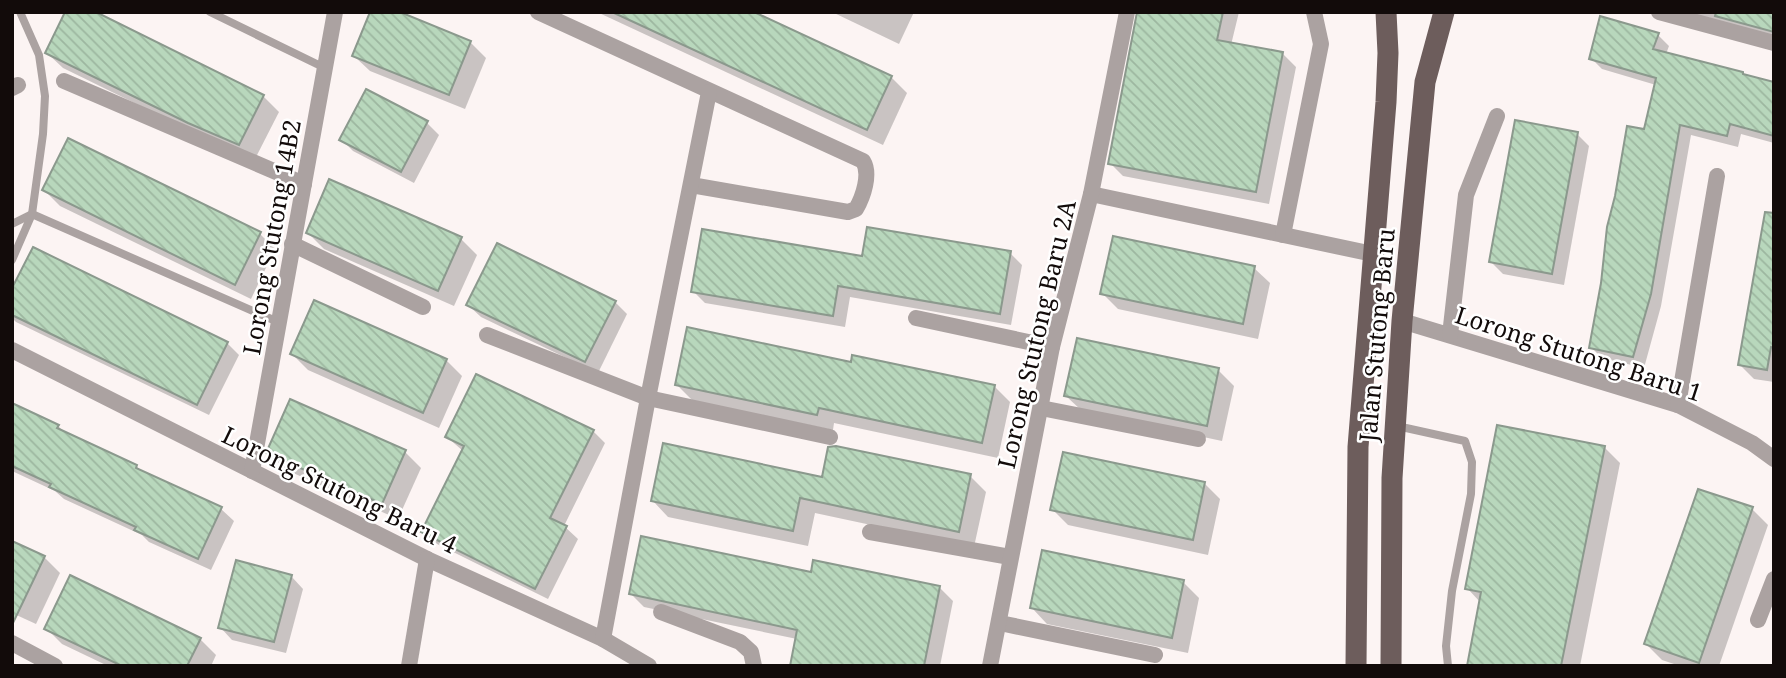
<svg xmlns="http://www.w3.org/2000/svg" width="1786" height="678" font-family="'Noto Serif',serif">
  <defs>
    <pattern id="building-back-hatch" width="6" height="6" patternUnits="userSpaceOnUse" patternTransform="scale(1.75)"><rect width="6" height="6" fill="#b8d7bc"/><path d="M-1 5l2 2M0 0l6 6M5-1l2 2" fill="none" stroke="#9db7a0"/></pattern>
  </defs>
  <rect width="100%" height="100%" fill="#fcf4f3"/>
  <g fill="#0003">
    <path d="M597 12H752L891 77 907 93 883 145Z"/>
    <path d="M832 12H914L899 44Z"/>
    <path d="M1143 12H1239L1231 45 1283 54 1296 67 1269 204 1123 176 1110 163Z"/>
    <path d="M1676 12H1774V39Z"/>
    <path d="M1658 35 1669 46 1666 54 1774 84V143L1741 134 1738 147 1691 135 1661 306 1644 368 1602 358 1591 347 1656 85 1602 69 1591 58Z"/>
    <path d="M470 42 486 58 465 109 370 71 354 56Z"/>
    <path d="M47 53 263 96 279 112 255 159 206 138 63 68Z"/>
    <path d="M427 123 439 135 414 183 353 151 341 139Z"/>
    <path d="M1577 134 1589 146 1564 285 1503 274 1491 262Z"/>
    <path d="M330 181 461 239 477 255 454 306 324 249 308 233Z"/>
    <path d="M44 190 260 234 275 249 251 299 60 206Z"/>
    <path d="M1774 217V382L1754 379 1740 365Z"/>
    <path d="M1010 253 1022 265 1011 325 850 297 845 327 705 303 693 291 863 258Z"/>
    <path d="M1254 268 1270 283 1258 339 1118 309 1102 293Z"/>
    <path d="M12 292 227 343 239 355 209 415 16 322 12 318Z"/>
    <path d="M615 302 627 314 598 373 481 317 468 305Z"/>
    <path d="M292 354 446 360 462 376 439 428 308 370Z"/>
    <path d="M852 364 994 386 1010 402 998 458 834 423 833 430 693 401 677 385Z"/>
    <path d="M1218 370 1234 386 1222 441 1082 411 1066 396Z"/>
    <path d="M291 402 405 452 421 468 398 519 284 469 268 453Z"/>
    <path d="M12 405 58 426 66 434 136 466 143 473 221 509 234 521 211 570 149 542 142 535 64 499 55 491 12 471Z"/>
    <path d="M593 431 605 443 564 526 578 539 548 599 435 543 423 531 463 451 447 437Z"/>
    <path d="M1604 447 1620 463 1580 666H1469L1481 603 1467 588Z"/>
    <path d="M970 476 986 492 974 547 815 513 808 546 668 517 653 501 823 479Z"/>
    <path d="M1204 483 1220 499 1208 555 1068 525 1052 509Z"/>
    <path d="M1752 509 1768 525 1719 666H1680L1662 660 1646 644Z"/>
    <path d="M44 557 60 573 36 624 12 613Z"/>
    <path d="M291 576 303 589 286 653 232 640 220 627Z"/>
    <path d="M1183 582 1199 598 1188 653 1047 624 1032 608Z"/>
    <path d="M939 587 953 601 940 666H791L797 639 644 607 631 594Z"/>
    <path d="M46 628 200 639 216 655 211 666H108L62 644Z"/>
  </g>
  <g fill="url(#building-back-hatch)" stroke="#8b998d" stroke-width="2">
    <path d="M65 12H96L264 95 239 145 188 123 45 53Z"/>
    <path d="M370 12H400L471 41 449 95 352 56Z"/>
    <path d="M612 12H754L892 76 867 130Z"/>
    <path d="M1137 12H1223L1217 40 1283 52 1256 192 1108 164Z"/>
    <path d="M1716 12H1774V32L1715 16Z"/>
    <path d="M1600 16 1659 33 1653 49 1743 72V74L1774 82V136L1730 124 1727 136 1680 125 1651 294 1633 357 1589 348 1601 283 1607 227 1615 196 1627 126 1644 129 1656 78 1589 59Z"/>
    <path d="M366 89 428 121 401 172 339 140Z"/>
    <path d="M1515 120 1578 132 1552 274 1489 262Z"/>
    <path d="M68 138 261 232 235 285 42 190Z"/>
    <path d="M329 179 462 237 438 291 306 233Z"/>
    <path d="M1765 212 1774 213V348L1771 347 1767 370 1738 365Z"/>
    <path d="M867 227 1011 251 1000 314 838 286 833 316 691 292 702 229 862 256Z"/>
    <path d="M1113 236 1255 266 1243 324 1100 294Z"/>
    <path d="M497 243 616 301 585 362 466 305Z"/>
    <path d="M33 247 228 342 197 405 12 315V288Z"/>
    <path d="M314 300 447 359 423 413 290 354Z"/>
    <path d="M687 327 851 362 852 355 995 385 982 443 819 408 817 415 675 385Z"/>
    <path d="M1077 338 1219 368 1207 426 1064 396Z"/>
    <path d="M476 374 594 430 550 518 567 526 535 589 421 532 464 446 445 437Z"/>
    <path d="M290 399 406 450 382 504 266 453Z"/>
    <path d="M12 403 59 425 57 428 137 465 136 468 222 507 198 559 134 530 136 527 49 487 51 484 12 466Z"/>
    <path d="M1497 425 1605 446 1561 666H1467L1481 592 1465 589Z"/>
    <path d="M663 443 822 477 828 447 836 446 971 474 959 532 800 498 793 531 651 501Z"/>
    <path d="M1063 452 1205 482 1193 540 1050 510Z"/>
    <path d="M1698 489 1753 507 1699 663 1644 644Z"/>
    <path d="M641 536 811 572 813 560 940 586 924 666H790L797 630 629 594Z"/>
    <path d="M12 541 45 556 12 625Z"/>
    <path d="M1042 550 1184 580 1172 638 1030 608Z"/>
    <path d="M236 560 292 575 274 642 218 628Z"/>
    <path d="M70 575 201 638 187 666H122L44 629Z"/>
  </g>
  <g fill="none" stroke-linecap="round" stroke-linejoin="round">
    <g stroke="#aba2a1" stroke-width="8">
      <path d="M210 12 325 68"/>
      <path d="M12 224 32 214 278 322"/>
      <path d="M12 260 32 214 43 134 45 96 39 55 20 12"/>
      <path d="M1397 426 1465 441 1472 462 1471 494 1452 591 1446 646 1448 666"/>
    </g>
    <g stroke="#aba2a1" stroke-width="16">
      <path d="M538 12 863 161C871 174 863 197 856 209L848 212 691 185"/>
      <path d="M1659 12 1774 43"/>
      <path d="M64 81 304 184"/>
      <path d="M12 88 18 85"/>
      <path d="M1091 194 1373 254"/>
      <path d="M1283 235 1321 44 1314 12"/>
      <path d="M292 244 423 307"/>
      <path d="M916 318 1052 347"/>
      <path d="M1402 321 1678 405 1752 443 1774 459"/>
      <path d="M487 335 648 398 830 437"/>
      <path d="M1450 335 1466 195 1497 116"/>
      <path d="M12 350 427 559 603 639 649 666"/>
      <path d="M1678 405 1717 176"/>
      <path d="M1041 408 1198 439"/>
      <path d="M252 471 335 12"/>
      <path d="M870 532 1010 557"/>
      <path d="M661 612 740 642 751 652 754 666"/>
      <path d="M1758 620 1774 579"/>
      <path d="M1000 623 1155 655"/>
      <path d="M603 639 648 398 709 92"/>
      <path d="M12 643 55 666"/>
      <path d="M409 666 427 559"/>
      <path d="M990 666 1052 347 1091 194 1127 12"/>
    </g>
    <g stroke="#6d5d5c" stroke-width="21">
      <path d="M1356 666 1358 447 1386 102 1388 53 1386 12"/>
      <path d="M1391 666 1392 478 1402 321 1425 82 1444 12"/>
    </g>
  </g>
  <g text-anchor="middle" dominant-baseline="central" stroke-width="5" stroke-linejoin="round" paint-order="stroke">
    <g font-size="24" fill="#120b0a" stroke="#fff">
      <text transform="translate(271 237) rotate(-80)">Lorong Stutong 14B2</text>
      <text transform="translate(1036 334) rotate(-77)">Lorong Stutong Baru 2A</text>
      <text transform="translate(1376 335) rotate(-85)">Jalan Stutong Baru</text>
      <text transform="translate(1579 353) rotate(18)">Lorong Stutong Baru 1</text>
      <text transform="translate(340 489) rotate(26)">Lorong Stutong Baru 4</text>
    </g>
  </g>
  <rect width="1786" height="678" fill="none" stroke="#120b0a" stroke-width="28"/>
</svg>
